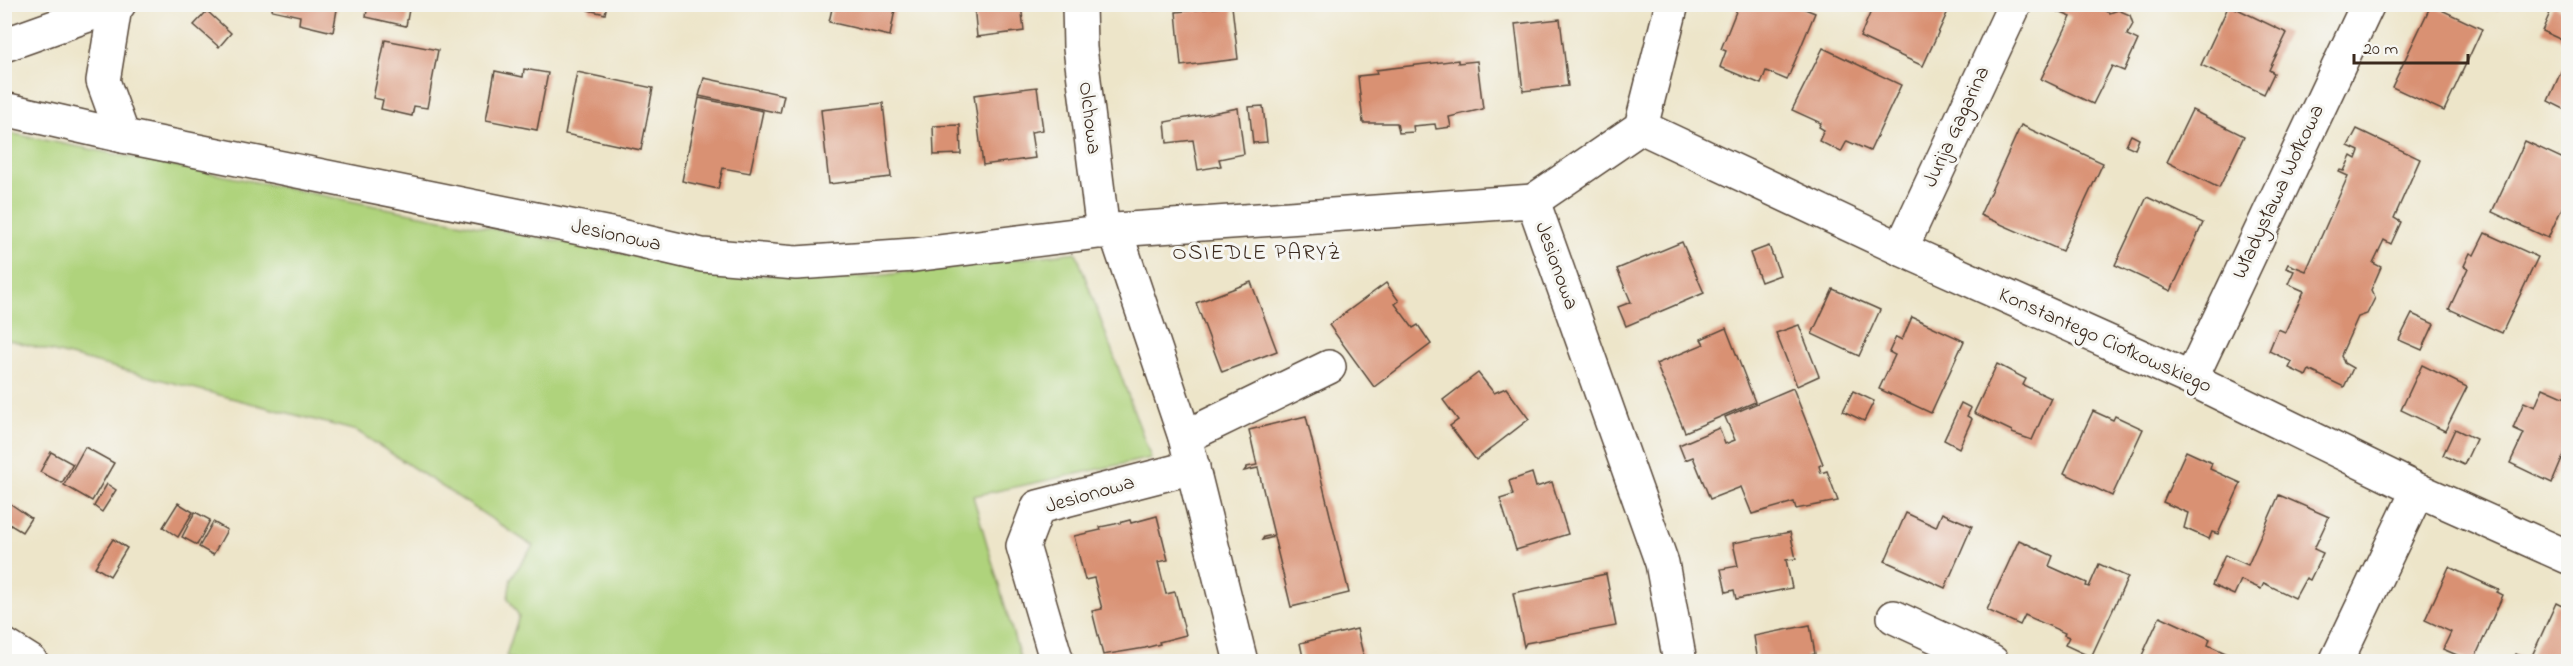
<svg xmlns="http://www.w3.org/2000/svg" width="2573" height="666" font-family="'Indie Flower',sans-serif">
  <rect width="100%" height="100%" fill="#f6f6f2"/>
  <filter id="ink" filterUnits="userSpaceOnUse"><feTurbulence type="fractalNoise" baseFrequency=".0167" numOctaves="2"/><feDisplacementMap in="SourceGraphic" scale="12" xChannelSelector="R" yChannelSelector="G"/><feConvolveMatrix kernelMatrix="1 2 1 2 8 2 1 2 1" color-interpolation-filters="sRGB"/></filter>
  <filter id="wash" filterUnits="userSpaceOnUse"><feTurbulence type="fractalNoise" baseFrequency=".008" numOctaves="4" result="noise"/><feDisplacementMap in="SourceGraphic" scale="24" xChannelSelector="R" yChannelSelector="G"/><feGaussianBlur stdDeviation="1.35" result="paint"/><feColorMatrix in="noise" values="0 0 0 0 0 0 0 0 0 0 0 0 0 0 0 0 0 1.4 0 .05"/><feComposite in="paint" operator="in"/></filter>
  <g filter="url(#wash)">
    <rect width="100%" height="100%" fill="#ede5c9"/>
    <path fill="#afd37c" stroke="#757e4d" stroke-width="1.5" d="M4 132 416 214 736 275 868 277 1076 252 1151 458 973 496 1021 661H516L506 656 519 616 508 598 511 578 533 546 357 431 5 339Z"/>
    <g id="blocks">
      <g fill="#d99173">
        <path d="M273 4H338L333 32 299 24 300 16 272 10Z"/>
        <path d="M368 4H410L406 26 366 17Z"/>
        <path d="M590 4H607L605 14 588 10Z"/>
        <path d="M833 4H896L890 36 829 22Z"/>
        <path d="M974 4H1021L1024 31 977 37Z"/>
        <path d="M1739 4 1795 5 1815 13 1787 80 1766 71 1761 84 1720 67 1726 51 1721 49Z"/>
        <path d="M1874 4H1934L1948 11 1923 66 1860 37Z"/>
        <path d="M2063 4H2092L2110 13 2118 10 2130 15 2133 24 2127 35 2138 40 2124 71 2112 66 2093 104 2041 79 2071 17 2059 12Z"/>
        <path d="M2485 4H2501L2498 11Z"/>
        <path d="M2229 5 2287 33 2269 70 2274 73 2264 94 2201 65Z"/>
        <path d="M2431 5 2482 29 2444 111 2392 87Z"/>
        <path d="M1232 6 1238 59 1181 66 1176 12Z"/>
        <path d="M2553 6 2568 13V32L2564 41 2542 31Z"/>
        <path d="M207 11 231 33 219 47 194 25Z"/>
        <path d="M1560 19 1568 86 1523 91 1515 24Z"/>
        <path d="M385 40 438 50 427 108 414 106 412 116 381 109 383 100 373 98Z"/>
        <path d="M1823 48 1901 85 1870 151 1847 141 1841 152 1819 141 1824 130 1819 127 1821 123 1792 110Z"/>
        <path d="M2568 56V111L2548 101Z"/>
        <path d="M1458 60V63L1477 61 1483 109 1449 117 1451 127 1436 129 1435 124 1413 126 1414 132 1399 133 1397 123H1363L1358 76 1377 74 1376 70Z"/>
        <path d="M524 69 548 73 537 130 486 120 495 71 523 77Z"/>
        <path d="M577 72 653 88 641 150 565 134Z"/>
        <path d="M704 78 784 95 780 113 699 96Z"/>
        <path d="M1037 87 1043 130 1031 132 1035 158 983 165 974 95Z"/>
        <path d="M699 98 763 111 750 173 723 168 718 189 682 181Z"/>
        <path d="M883 103 891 177 829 184 821 110Z"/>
        <path d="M1263 106 1267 142 1253 143 1249 107Z"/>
        <path d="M1238 108 1244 154 1219 159 1221 166 1198 170 1193 140 1167 143 1165 122Z"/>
        <path d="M2192 110 2244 136 2219 188 2167 162Z"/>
        <path d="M960 125 961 154 934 155 933 126Z"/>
        <path d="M2021 125 2103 163 2062 251 1980 215Z"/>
        <path d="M2357 129 2420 159 2394 218 2401 222 2391 244 2384 240 2373 263 2381 267 2371 290 2375 298 2367 314 2358 317 2341 355 2344 363 2353 368 2344 387 2309 370 2306 376 2289 368 2292 362 2269 351 2278 329 2285 332 2304 291 2288 284 2294 271 2286 268 2288 264 2306 271 2348 176 2339 172 2340 170 2344 171 2351 156 2356 159 2359 151 2348 146Z"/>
        <path d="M2131 135 2139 139 2135 149 2126 145Z"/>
        <path d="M2525 141 2568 161V195L2548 238 2492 212Z"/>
        <path d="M2147 197 2203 223 2171 291 2115 265Z"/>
        <path d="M2485 233 2538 257 2502 333 2449 309 2468 268 2464 266 2470 253 2474 255Z"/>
        <path d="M1682 242 1704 293 1626 326 1618 307 1631 302 1617 269Z"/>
        <path d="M1769 246 1780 275 1761 282 1750 253Z"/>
        <path d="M1251 282 1277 351 1222 372 1196 303Z"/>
        <path d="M1386 283 1399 301 1395 304 1413 328 1418 325 1431 344 1374 387 1329 325Z"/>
        <path d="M1833 289 1880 310 1859 356 1812 334Z"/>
        <path d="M2412 314 2434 324 2422 350 2399 340Z"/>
        <path d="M1912 317 1964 341 1931 413 1879 389 1895 355 1889 352 1896 337 1902 340Z"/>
        <path d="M1799 325 1819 376 1797 386 1776 333Z"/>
        <path d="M1726 328 1755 402 1685 432 1656 364 1704 344 1701 339Z"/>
        <path d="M1997 364 2026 379 2023 385 2051 398 2032 440 2012 433V431L1974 413Z"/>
        <path d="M2422 365 2467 387 2445 431 2401 410Z"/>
        <path d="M1478 373 1494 393 1506 388 1529 419 1476 460 1450 426 1458 420 1443 400Z"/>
        <path d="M1793 388 1823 464 1819 466 1821 473 1827 471 1838 501 1796 509 1794 502 1752 514 1741 487 1710 499 1693 457 1685 460 1679 445 1719 428 1725 444 1735 440 1725 417Z"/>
        <path d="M2543 388 2568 399V445L2552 483 2510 463 2524 433 2513 428 2524 402 2535 407Z"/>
        <path d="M1853 391 1874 401 1864 421 1843 411Z"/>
        <path d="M1961 403 1971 408 1967 416 1972 419 1959 448 1944 440Z"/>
        <path d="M2093 411 2113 420 2115 416 2143 429 2112 496 2064 473Z"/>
        <path d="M1306 416 1349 593 1291 607 1274 537 1262 540 1264 537 1274 535 1258 468 1244 471 1247 467 1257 465 1249 430Z"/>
        <path d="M2455 429 2476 439 2464 465 2443 455Z"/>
        <path d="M85 447 114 463 92 501 64 485Z"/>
        <path d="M2186 451 2212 463 2210 469 2241 483 2218 534 2212 532 2209 539 2184 528 2188 513 2163 502Z"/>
        <path d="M51 452 73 464 62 483 40 472Z"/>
        <path d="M1532 473 1536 487 1552 482 1568 534 1516 550 1500 499 1513 495 1509 481Z"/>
        <path d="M107 484 116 490 102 512 94 506Z"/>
        <path d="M2279 495 2329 517 2314 549 2323 553 2310 580 2306 578 2295 598 2264 583 2261 589 2241 580 2234 595 2212 585 2225 555 2248 565Z"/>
        <path d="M8 502 31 518 22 532 4 521V507Z"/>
        <path d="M178 503 193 512 178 537 163 527Z"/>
        <path d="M195 512 210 520 197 545 182 537Z"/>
        <path d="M1906 513 1936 527 1942 513 1972 526 1945 588 1885 561Z"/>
        <path d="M1157 516 1168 560 1158 562 1166 594 1175 592 1186 635 1159 642 1160 644 1145 648 1103 655 1092 611 1102 609 1094 578 1085 580 1074 536 1101 530 1100 527 1115 524 1130 520 1131 523Z"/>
        <path d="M213 522 227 530 213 555 199 547Z"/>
        <path d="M1790 532 1796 559 1786 560 1792 588 1736 599 1734 590 1726 592 1721 569 1738 566 1733 543Z"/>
        <path d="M113 539 127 548 110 576 95 567Z"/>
        <path d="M2019 540 2053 556 2049 566 2087 583 2086 586 2089 587 2099 564 2128 577 2091 657 2065 645 2069 637 2064 635 2065 633 2025 615 2020 625 1987 610Z"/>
        <path d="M2449 567 2499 590 2497 592 2503 595 2473 662 2443 649 2451 632 2425 620Z"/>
        <path d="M1606 574 1616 626 1526 643 1524 647 1513 593Z"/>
        <path d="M2556 603 2568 609V662H2512L2516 654 2530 660Z"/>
        <path d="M2160 616 2210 639 2208 645 2245 662H2139Z"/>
        <path d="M1810 625 1815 654 1806 656 1807 662H1758L1754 636Z"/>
        <path d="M1357 629 1365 662H1304L1300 643Z"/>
      </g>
    </g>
  </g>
  <g filter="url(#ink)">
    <use href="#blocks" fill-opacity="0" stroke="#564638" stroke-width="1.5"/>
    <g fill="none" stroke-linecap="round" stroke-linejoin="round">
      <defs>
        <g id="street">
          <path d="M1079 4 1080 48 1103 232"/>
          <path d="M115 7 103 81 123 136"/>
          <path d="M4 45 119 4"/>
          <path d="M4 109 123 136 620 236 702 255 796 263 914 255 1115 230 1533 201 1662 563 1680 662"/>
          <path d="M1641 127 1901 249 2191 379 2418 490 2568 557"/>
          <path d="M1533 201 1641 127 1672 4"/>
          <path d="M1115 230 1185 437 1241 662"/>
          <path d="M1901 249 2015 4"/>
          <path d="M2191 379 2368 4"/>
          <path d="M1185 437 1329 367"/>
          <path d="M1894 617 1992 662"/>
          <path d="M4 645 31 662"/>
          <path d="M1057 662 1023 546 1038 507 1193 467"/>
          <path d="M2336 662 2418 490"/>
        </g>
      </defs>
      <use href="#street" stroke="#564638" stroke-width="36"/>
      <use href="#street" stroke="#fff" stroke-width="33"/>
    </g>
  </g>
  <g text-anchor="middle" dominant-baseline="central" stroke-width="6" stroke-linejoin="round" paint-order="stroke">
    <g font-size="21" fill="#3b2a1e" stroke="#f6f6f2">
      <text transform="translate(1089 118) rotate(83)">Olchowa</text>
      <text transform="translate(1957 127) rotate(-65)">Jurija Gagarina</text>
      <text transform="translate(2279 192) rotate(-65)">Władysława Wołkowa</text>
      <text transform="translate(616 236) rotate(12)">Jesionowa</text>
      <text transform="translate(1556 266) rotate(70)">Jesionowa</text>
      <text transform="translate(2105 341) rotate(24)">Konstantego Ciołkowskiego</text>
      <text transform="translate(1090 495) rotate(-16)">Jesionowa</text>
    </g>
    <g font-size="22" letter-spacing="1.5" fill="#3b2a1e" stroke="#f6f6f2">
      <text x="1257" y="254">OSIEDLE PARYŻ</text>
    </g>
  </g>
  <rect width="2573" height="666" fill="none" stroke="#f6f6f2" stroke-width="24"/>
  <path d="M2354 54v9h114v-9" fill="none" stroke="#3b2a1e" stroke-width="3"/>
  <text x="2363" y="54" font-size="18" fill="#3b2a1e" stroke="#f6f6f2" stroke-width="4.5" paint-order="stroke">20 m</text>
</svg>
